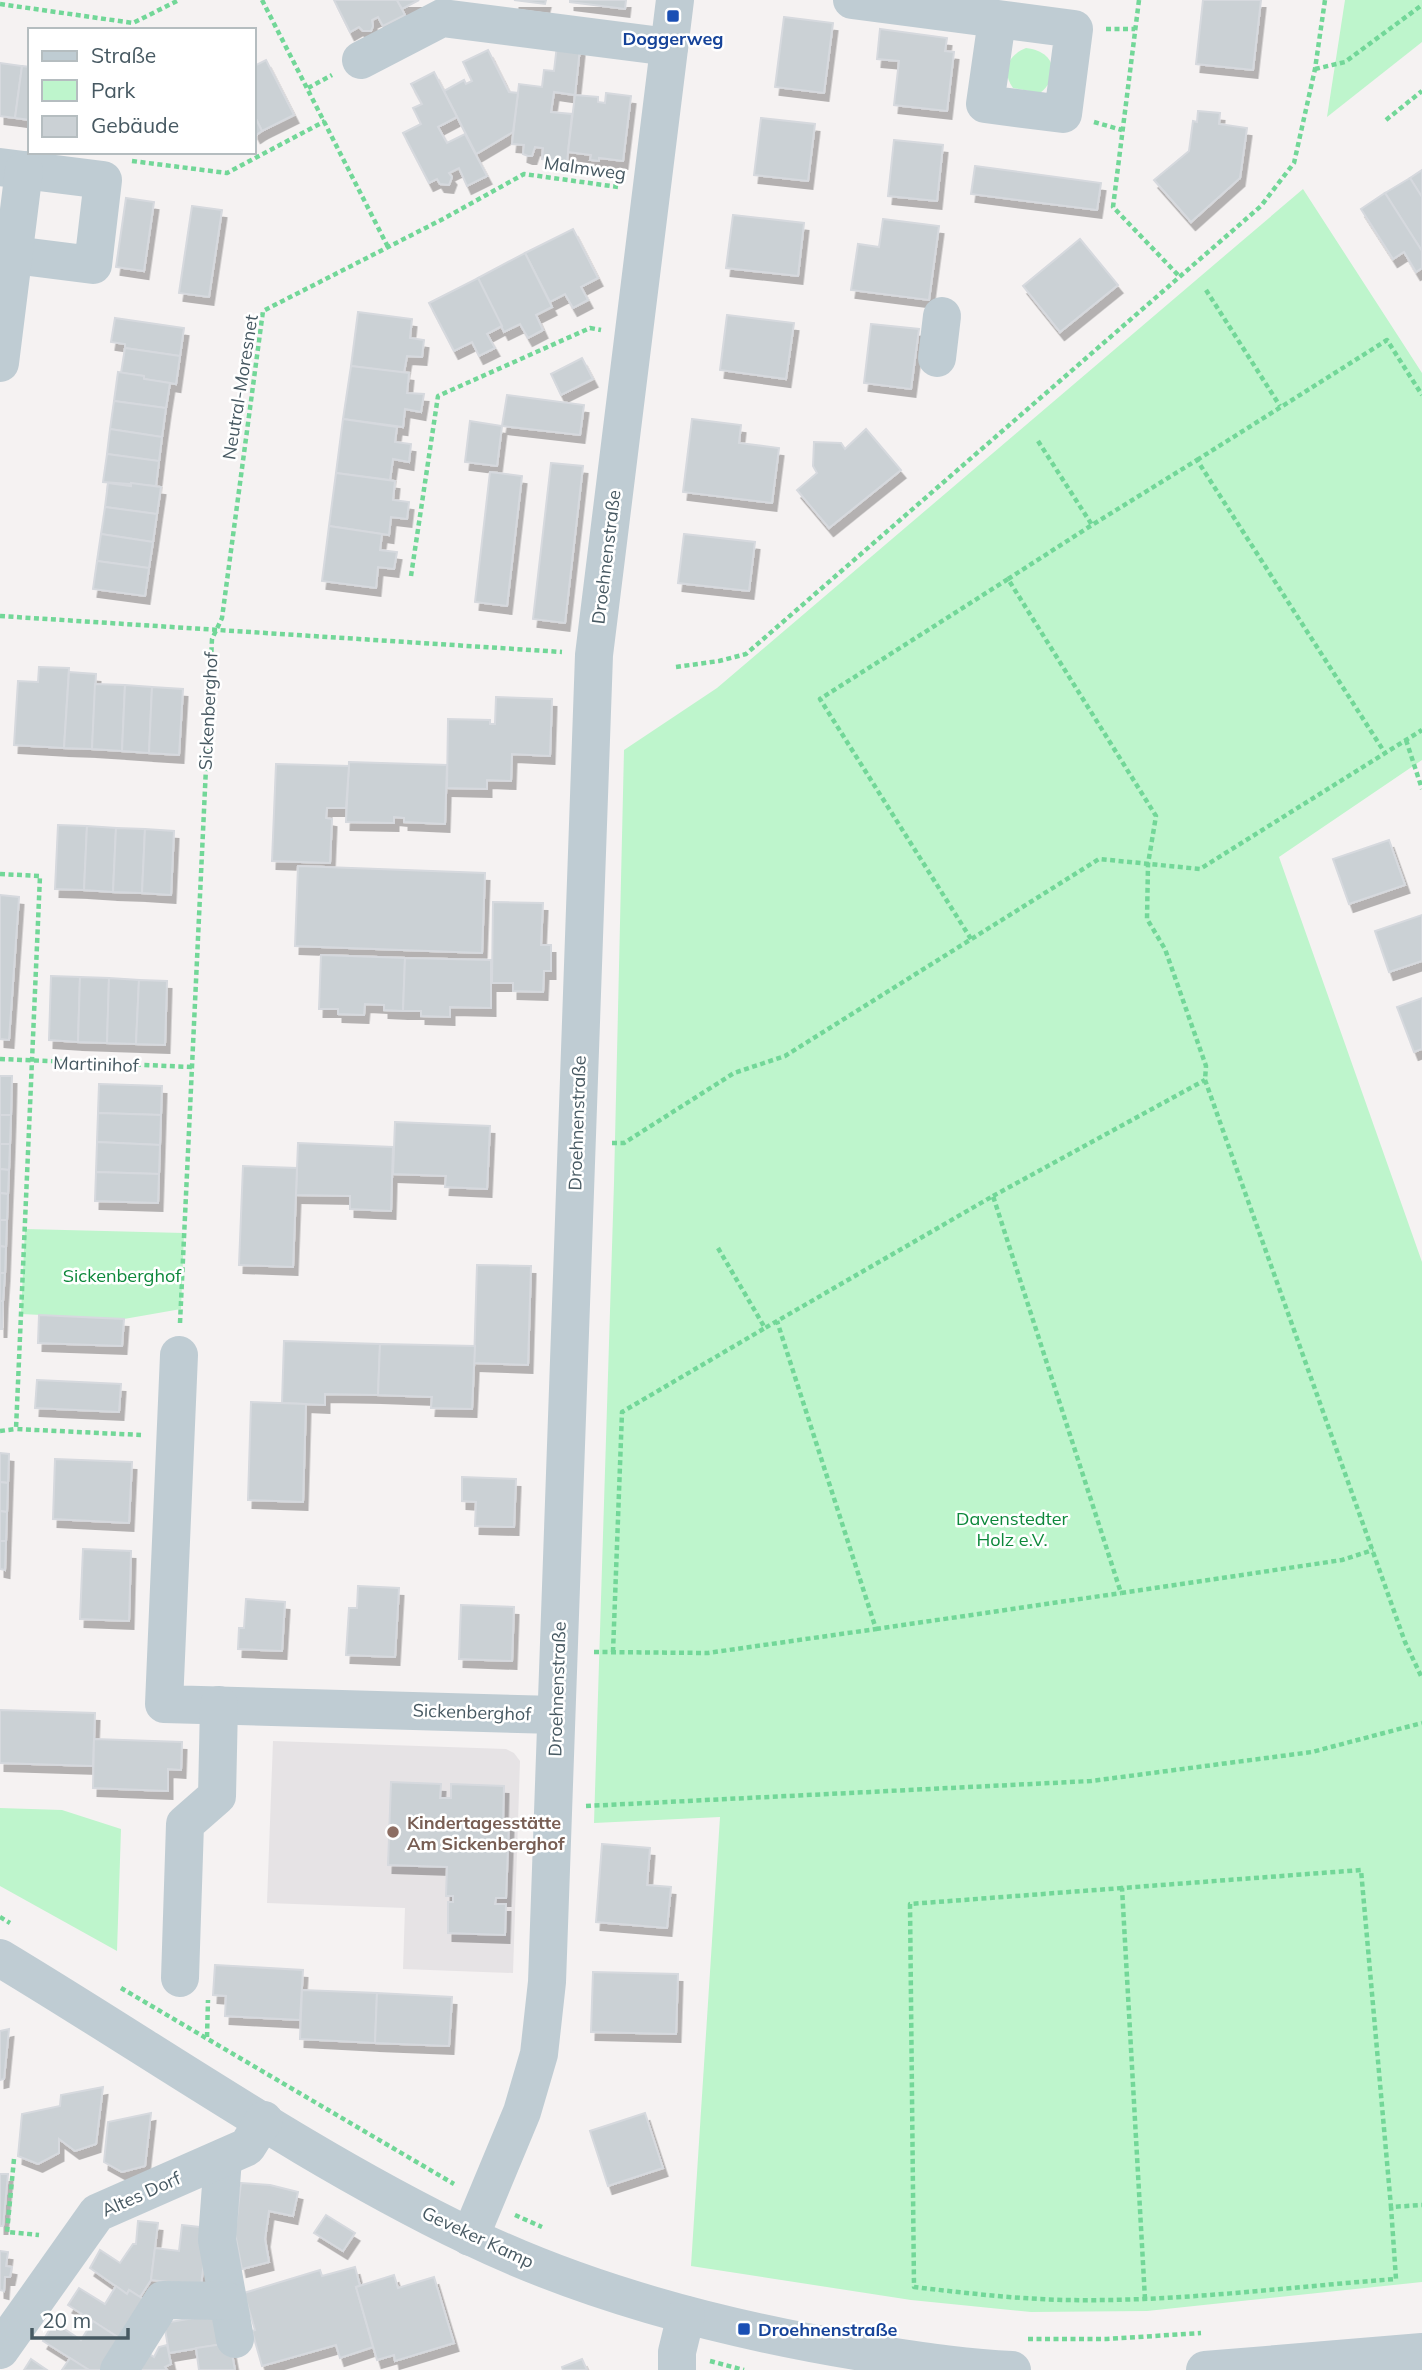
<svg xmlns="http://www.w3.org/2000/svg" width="1422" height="2370" font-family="Mulish,sans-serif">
  <defs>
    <filter id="shadow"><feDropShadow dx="4.5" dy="8" stdDeviation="0" flood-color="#0004"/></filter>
  </defs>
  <rect width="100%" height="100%" fill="#f5f2f2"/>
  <path fill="#e6e3e5" d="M273 1741 506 1749 514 1753 520 1761 513 1973 403 1969 405 1908 267 1903Z"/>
  <g fill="#bef5cc">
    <path d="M1345 0H1422V42L1327 117Z"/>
    <path d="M1026 48C1054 51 1062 75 1040 93L1013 88C1001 71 1008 55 1026 48Z"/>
    <path d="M1303 189 1422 373V760L1279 857 1422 1262V2282L1147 2311 1031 2312 911 2300 691 2266 720 1817 594 1823 614 1183 624 750 717 688Z"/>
    <path d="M25 1229 184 1233 181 1309 124 1319 21 1314Z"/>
    <path d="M0 1808 62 1810 121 1829 117 1951 0 1886Z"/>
  </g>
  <g fill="#cbd1d5" stroke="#d6d9de" stroke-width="2" filter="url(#shadow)">
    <path d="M334 0H397L405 15 383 26 378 17 372 20 373 26 371 31H363L359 27 350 32Z"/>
    <path d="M397 0H419L402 9Z"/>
    <path d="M514 0H546L545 4Z"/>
    <path d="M570 0H626L625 9 570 2Z"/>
    <path d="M1203 0H1261L1253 70 1196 64Z"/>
    <path d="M784 17 833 23 824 93 775 87Z"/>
    <path d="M880 29 947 38 945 51 954 52 947 111 894 105 899 61 877 59Z"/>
    <path d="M557 45 580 48 575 95 554 92 551 112 572 114 567 162 542 159 543 148 535 147 532 156H528L523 154 524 145 512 144 519 84 542 87 544 70 554 71Z"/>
    <path d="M488 50 509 92 518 93 513 132 476 154 444 91 464 80 466 84 472 81 463 62Z"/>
    <path d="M266 60 294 115 262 131 254 115V66Z"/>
    <path d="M0 63 22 66 15 118 0 116Z"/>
    <path d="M22 66 30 67V120L15 118Z"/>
    <path d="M434 72 457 117 438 127 447 143 465 134 487 176 467 186 459 168 449 173 452 177 449 185 440 184 437 179 429 183 403 133 421 124 413 108 422 104 411 84Z"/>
    <path d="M606 93 631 96 623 161 599 158V161L590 160 591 155 568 152 575 95 598 97V102L605 103Z"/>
    <path d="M1198 111 1220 113 1219 124 1247 128 1240 178 1191 222 1154 180 1189 151 1193 121 1197 122Z"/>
    <path d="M254 115 262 131 256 135 254 131Z"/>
    <path d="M761 118 815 124 808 181 754 175Z"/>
    <path d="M894 140 943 145 937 201 888 196Z"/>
    <path d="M975 166 1101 183 1097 210 971 194Z"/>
    <path d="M1422 170V197L1410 178Z"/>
    <path d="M1410 178 1422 197V251L1385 193Z"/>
    <path d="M1385 193 1422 251V268L1416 272 1404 252 1393 259 1361 209Z"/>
    <path d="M126 198 154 202 144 271 116 267Z"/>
    <path d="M192 206 222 210 209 297 179 293Z"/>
    <path d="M733 215 804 223 798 276 726 268Z"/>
    <path d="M883 219 939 226 929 300 851 290 858 244 879 247Z"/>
    <path d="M573 229 598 278 581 287 588 300 573 308 565 294 550 302 525 253Z"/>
    <path d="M1080 239 1118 285 1060 332 1023 286Z"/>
    <path d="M525 253 552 307 536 315 543 330 528 338 520 324 504 332 478 278Z"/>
    <path d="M478 278 502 326 487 334 495 348 479 356 472 342 454 351 429 303Z"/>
    <path d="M358 312 412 319 410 338 424 340 422 357 407 356 404 373 351 366Z"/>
    <path d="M727 315 794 323 786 379 720 370Z"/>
    <path d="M115 318 184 328 180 356 125 348V344L111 342Z"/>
    <path d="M871 324 919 329 911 389 864 383Z"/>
    <path d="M125 348 180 356 176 384 144 379V376L121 373Z"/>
    <path d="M582 358 593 379 561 395 551 374Z"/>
    <path d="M351 366 409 373 407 393 424 394 421 412 405 409 403 427 343 419Z"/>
    <path d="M118 372 144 376V379L170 383 166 408 114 401Z"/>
    <path d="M507 395 584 405 580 435 502 426Z"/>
    <path d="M114 401 166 408 162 437 110 429Z"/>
    <path d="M343 419 397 427 395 442 411 444 409 462 393 459 390 480 336 473Z"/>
    <path d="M692 419 741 425 739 443 779 448 772 503 683 492Z"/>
    <path d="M470 421 502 426 497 466 465 462Z"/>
    <path d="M110 429 162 437 159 461 107 454Z"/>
    <path d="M866 429 901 470 829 528 797 490 817 473 813 466 814 442 841 443 845 449Z"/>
    <path d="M107 454 159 461 156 486 103 482Z"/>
    <path d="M551 463 583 466 565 623 533 619Z"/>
    <path d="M490 472 522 476 507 606 475 602Z"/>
    <path d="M336 473 395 481 393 500 409 502 407 519 391 517 389 535 329 526Z"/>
    <path d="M108 483 131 486V483L161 487 157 514 105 507Z"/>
    <path d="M105 507 157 514 153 542 101 534Z"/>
    <path d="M329 526 382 534 380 550 397 552 394 569 378 567 376 588 322 581Z"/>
    <path d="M101 534 153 542 149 568 97 561Z"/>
    <path d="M684 534 755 542 749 591 678 583Z"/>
    <path d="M97 561 149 568 145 596 93 589Z"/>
    <path d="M39 667 69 668 64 748 14 745 18 681 38 682Z"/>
    <path d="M69 672 96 674 92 749 64 748Z"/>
    <path d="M95 684 125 685 122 751 92 749Z"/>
    <path d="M125 685 152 687 149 753 122 751Z"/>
    <path d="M152 687 183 689 179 755 149 753Z"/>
    <path d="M496 697 552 699 550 756 512 754 511 781 487 780V789L447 788 448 719 490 720V724H495Z"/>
    <path d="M349 762 447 765 445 824 404 822V818L394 817V823L346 822Z"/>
    <path d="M276 764 349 766 346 808H327L326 818 332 819 330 863 272 861Z"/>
    <path d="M58 825 87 826 84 890 55 889Z"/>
    <path d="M87 826 116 828 113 892 84 890Z"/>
    <path d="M116 828 145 829 142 893 113 892Z"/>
    <path d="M145 829 174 831 171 895 142 893Z"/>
    <path d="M1389 840 1405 885 1349 904 1333 859Z"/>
    <path d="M298 866 485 873 482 953 295 946Z"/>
    <path d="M0 895 19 897 9 1040 0 1039Z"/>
    <path d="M493 902 543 903 541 945H551V971H544L543 992 513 991V983H492Z"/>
    <path d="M1422 915V961L1389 972 1375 931Z"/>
    <path d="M321 955 405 958 403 1011 384 1010V1005L365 1004 364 1015 338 1014V1009H319Z"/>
    <path d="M405 958 491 960V1008L450 1007V1017L421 1016V1011H403Z"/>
    <path d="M51 976 80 977 78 1042 49 1040Z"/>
    <path d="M80 977 109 978 107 1043 78 1042Z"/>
    <path d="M109 978 139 980 136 1044 107 1043Z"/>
    <path d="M139 980 167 981 165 1045 136 1044Z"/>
    <path d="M1422 998V1049L1414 1052 1397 1007Z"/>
    <path d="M0 1076H12L11 1115H0Z"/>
    <path d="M99 1084 162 1086 161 1115 98 1113Z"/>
    <path d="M98 1113 161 1115 160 1145 97 1142Z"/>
    <path d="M0 1115H11L10 1144H0Z"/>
    <path d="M395 1122 490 1126 487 1189 445 1187 446 1176 393 1174Z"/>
    <path d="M97 1142 160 1145 159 1174 96 1172Z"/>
    <path d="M298 1143 393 1147 391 1211 350 1209V1196L296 1195Z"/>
    <path d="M0 1144H10L9 1170 0 1169Z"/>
    <path d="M243 1166 297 1168 293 1267 239 1265Z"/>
    <path d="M0 1169 9 1170 8 1194 0 1193Z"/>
    <path d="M96 1172 159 1174 158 1203 95 1201Z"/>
    <path d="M0 1193 8 1194 7 1220H0Z"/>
    <path d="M0 1220H7L6 1247 0 1246Z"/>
    <path d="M0 1246 6 1247 5 1273H0Z"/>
    <path d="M477 1265 531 1266 528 1365 474 1363Z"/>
    <path d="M0 1273H5L3 1301H0Z"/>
    <path d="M0 1301H3L2 1329H0Z"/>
    <path d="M39 1315 124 1319 122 1346 38 1343Z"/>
    <path d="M284 1341 380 1344 378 1395 325 1394V1405L282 1403Z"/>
    <path d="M380 1344 475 1346 472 1409 431 1408 432 1397 378 1395Z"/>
    <path d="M37 1380 121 1384 119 1412 35 1408Z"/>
    <path d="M251 1402 306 1404 303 1502 248 1500Z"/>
    <path d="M0 1453 9 1454 8 1483 0 1482Z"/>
    <path d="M55 1459 132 1462 129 1523 53 1519Z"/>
    <path d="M462 1477 516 1479 514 1527 475 1526 476 1502 462 1501Z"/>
    <path d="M0 1482 8 1483 7 1512 0 1511Z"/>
    <path d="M0 1511 7 1512 6 1541H0Z"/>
    <path d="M0 1541H6L5 1570 0 1569Z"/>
    <path d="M83 1549 131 1551 129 1621 80 1619Z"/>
    <path d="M358 1586 399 1588 395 1657 346 1655 349 1608H357Z"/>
    <path d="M246 1599 285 1602 282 1651 238 1649 239 1628H244Z"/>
    <path d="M461 1605 514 1607 512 1661 459 1659Z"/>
    <path d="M0 1710 95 1713 93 1766 0 1763Z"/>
    <path d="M94 1739 182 1742 181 1770 168 1769V1791L93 1788Z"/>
    <path d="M391 1782 441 1784 440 1798H451V1784L504 1786 503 1823H509L506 1898H496L495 1904H506L505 1935 448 1933V1902H453V1896H446L447 1867 388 1865Z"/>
    <path d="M602 1844 650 1848 647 1885 671 1887 667 1928 596 1922Z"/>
    <path d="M215 1965 303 1970 300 2020 225 2016 226 1996 213 1995Z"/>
    <path d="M593 1972 678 1974 676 2034 591 2032Z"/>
    <path d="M302 1990 377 1993 375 2043 300 2039Z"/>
    <path d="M377 1993 452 1997 449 2046 375 2043Z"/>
    <path d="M9 2029 4 2079 0 2080V2031Z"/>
    <path d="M103 2087 96 2144 75 2151 59 2139V2153L38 2164 18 2156 22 2114 60 2106 61 2095Z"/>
    <path d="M151 2113 145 2166 122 2172 104 2162 108 2122Z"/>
    <path d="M645 2113 663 2168 608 2186 590 2131Z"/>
    <path d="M0 2174H8L3 2226H0Z"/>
    <path d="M241 2183 270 2185 298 2192 293 2216 269 2211 265 2239 269 2262 242 2269 235 2234Z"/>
    <path d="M326 2215 355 2233 343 2251 314 2233Z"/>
    <path d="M138 2221 158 2223 151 2280 140 2297 129 2290 127 2294 90 2268 100 2250 120 2263 133 2244H136Z"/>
    <path d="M182 2225 208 2228 201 2286 151 2280 155 2248 179 2251Z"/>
    <path d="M0 2251 8 2252 6 2266 12 2267 10 2277H5L4 2291 0 2290Z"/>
    <path d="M355 2267 360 2286 356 2287 373 2347 340 2358 336 2345 262 2366 252 2331 255 2330 244 2293 320 2270 322 2276Z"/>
    <path d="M394 2275 398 2288 434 2277 454 2343 395 2361 394 2355 377 2360 356 2287Z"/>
    <path d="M116 2286 127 2294 129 2290 148 2302 127 2343 68 2305 79 2288 105 2304Z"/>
    <path d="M218 2314 223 2344 169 2353 164 2323Z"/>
    <path d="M93 2321 122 2340 110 2370H89L43 2341 54 2322 81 2340Z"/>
    <path d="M230 2343 235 2370H199L196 2348Z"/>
    <path d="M167 2345 171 2364 165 2367 167 2370H135L146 2352 154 2357 159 2347Z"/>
    <path d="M70 2358 89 2370H62Z"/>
    <path d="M31 2359 47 2370H24Z"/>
    <path d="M582 2359 587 2370H563L562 2367Z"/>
  </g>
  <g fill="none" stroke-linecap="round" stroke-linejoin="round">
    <g stroke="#72d798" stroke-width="4.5" stroke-dasharray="5 3.5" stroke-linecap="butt">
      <path d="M262 0 388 247"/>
      <path d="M1139 0 1113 207 1179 276"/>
      <path d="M0 4 133 23 179 0"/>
      <path d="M1106 29H1135"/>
      <path d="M1315 69 1345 62 1422 5"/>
      <path d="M308 88 332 75"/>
      <path d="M1386 120 1422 91"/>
      <path d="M1094 122 1122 130"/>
      <path d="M132 161 227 173 325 121"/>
      <path d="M1206 290 1280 406"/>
      <path d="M1038 441 1092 525 1197 460 1385 753"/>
      <path d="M1197 460 1387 340 1422 395"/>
      <path d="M411 576 438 396 590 328 601 330"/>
      <path d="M1008 579 1092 525"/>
      <path d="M0 616 562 652"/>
      <path d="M676 667 719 661 746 654 1261 206 1294 163 1315 69 1325 0"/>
      <path d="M1406 740 1422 789"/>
      <path d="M0 874 40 876 16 1429 141 1435"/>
      <path d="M971 939 820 699 1008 579 1156 816 1148 864 1147 919 1165 949 1206 1066 1205 1080 1405 1642 1422 1678"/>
      <path d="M0 1059 192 1067"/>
      <path d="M612 1143H624L734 1073 785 1056 1099 859 1200 869 1422 730"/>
      <path d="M993 1196 1205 1080"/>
      <path d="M718 1248 765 1328 993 1196 1121 1593 1342 1560 1373 1550"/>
      <path d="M180 1323 212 639 222 618 263 311 443 219 524 174 618 187"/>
      <path d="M0 1431 16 1429"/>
      <path d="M876 1629 1121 1593"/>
      <path d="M594 1652 708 1653 876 1629 777 1321"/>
      <path d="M613 1652 622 1412 765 1328"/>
      <path d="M586 1806 1091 1781 1312 1752 1422 1723"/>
      <path d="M1122 1888 910 1904 914 2287C965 2293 1016 2299 1067 2300 1177 2302 1287 2287 1396 2279L1391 2207"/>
      <path d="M0 1917 10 1923"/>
      <path d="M121 1988 454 2184"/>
      <path d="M207 2037 208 2000"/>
      <path d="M14 2159 7 2232 39 2235"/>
      <path d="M515 2215 542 2227"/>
      <path d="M1145 2299 1122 1888 1361 1870 1391 2207 1422 2205"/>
      <path d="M1028 2339H1107L1201 2333"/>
      <path d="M710 2361 744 2370"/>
    </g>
    <g stroke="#bfccd3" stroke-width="38">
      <path d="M852 0 1074 29 1063 114 985 104 997 20"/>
      <path d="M361 60 442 18 669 47"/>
      <path d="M0 167 103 180 93 265 14 255"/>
      <path d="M937 358 942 316"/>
      <path d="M0 363 24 170"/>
      <path d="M179 1355 164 1704 556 1715"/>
      <path d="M0 1958C155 2051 305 2157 469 2236 593 2296 732 2331 868 2353 915 2360 964 2368 1012 2370"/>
      <path d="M180 1978 185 1824 217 1796 219 1705"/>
      <path d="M223 2158 217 2240 235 2339"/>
      <path d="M470 2237 522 2112 539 2054 547 1982 594 655 675 0"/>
      <path d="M0 2350 97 2213 247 2147 264 2120"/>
      <path d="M119 2370 163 2300 227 2301"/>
      <path d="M677 2370V2352L686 2315"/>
      <path d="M1205 2370 1422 2352"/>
    </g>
  </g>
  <g fill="#1a4fb4" stroke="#fff" stroke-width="2.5">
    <rect x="666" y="9" width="14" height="14" rx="3.5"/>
    <rect x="737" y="2322" width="14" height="14" rx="3.5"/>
  </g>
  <circle fill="#8d6e63" stroke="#fff" stroke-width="2.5" cx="393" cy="1832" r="7"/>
  <g text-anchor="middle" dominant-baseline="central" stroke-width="5" stroke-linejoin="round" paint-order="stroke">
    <g font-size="18" font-weight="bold" fill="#164399" stroke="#fff">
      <text x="673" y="38">Doggerweg</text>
      <text x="758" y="2329" text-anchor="start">Droehnenstraße</text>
    </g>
    <g font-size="18" fill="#475962" stroke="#fff">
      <text transform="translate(585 168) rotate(8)">Malmweg</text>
      <text transform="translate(240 387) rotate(-81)">Neutral-Moresnet</text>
      <text transform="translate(606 557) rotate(-83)">Droehnenstraße</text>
      <text transform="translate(208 711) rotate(-87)">Sickenberghof</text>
      <text transform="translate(96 1064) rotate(2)">Martinihof</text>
      <text transform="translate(577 1123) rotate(-88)">Droehnenstraße</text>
      <text transform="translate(557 1689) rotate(-88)">Droehnenstraße</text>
      <text transform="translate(472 1712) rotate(2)">Sickenberghof</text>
      <text transform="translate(141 2194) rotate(-24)">Altes Dorf</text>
      <text transform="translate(478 2237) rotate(25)">Geveker Kamp</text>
    </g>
    <g font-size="18" fill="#0d883b" stroke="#fff">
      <text x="122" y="1275">Sickenberghof</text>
      <text x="1012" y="1518">Davenstedter<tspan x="1012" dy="21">Holz e.V.</tspan></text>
    </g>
    <g font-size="18" font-weight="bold" fill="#785e54" stroke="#fff" text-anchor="start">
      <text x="407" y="1822">Kindertagesstätte<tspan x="407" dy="21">Am Sickenberghof</tspan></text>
    </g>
  </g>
  <rect x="28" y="28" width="228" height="126" fill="#ffffff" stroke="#b5bdc0" stroke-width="2"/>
  <rect x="42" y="51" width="35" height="10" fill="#bfccd3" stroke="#b5bdc0" stroke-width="2"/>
  <text x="91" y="63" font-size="21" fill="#475962">Straße</text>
  <rect x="42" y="80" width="35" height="21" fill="#bef5cc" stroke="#b5bdc0" stroke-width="2"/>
  <text x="91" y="98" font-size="21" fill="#475962">Park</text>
  <rect x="42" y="116" width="35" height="21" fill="#cbd1d5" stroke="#b5bdc0" stroke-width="2"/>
  <text x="91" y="133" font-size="21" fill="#475962">Gebäude</text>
  <path d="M32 2328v10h96v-10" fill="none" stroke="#475962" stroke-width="3.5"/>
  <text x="42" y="2328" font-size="21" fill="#475962" stroke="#ffffff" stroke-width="5" paint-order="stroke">20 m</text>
</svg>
